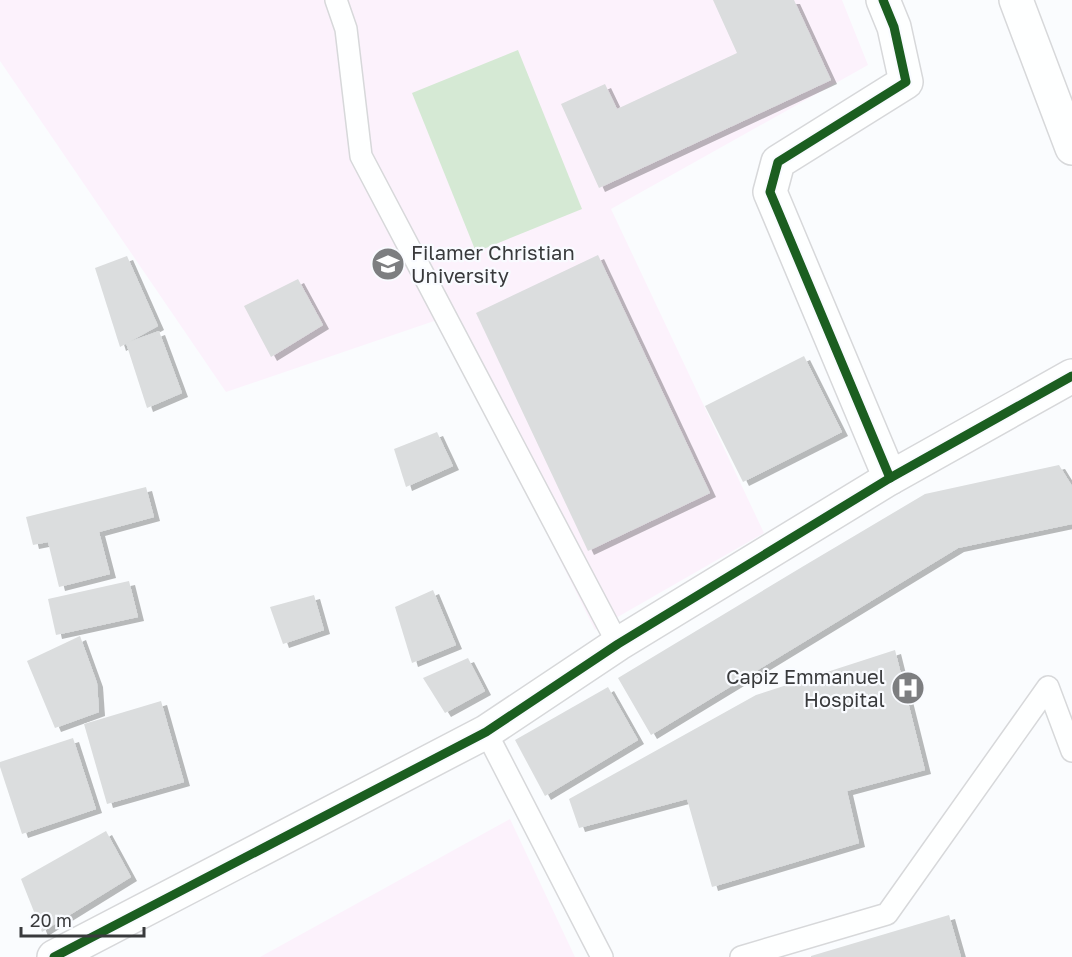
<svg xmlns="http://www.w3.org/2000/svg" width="1072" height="957" font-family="'Golos Text',sans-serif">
  <defs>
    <filter id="shadow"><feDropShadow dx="6" dy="4" stdDeviation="0" flood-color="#0004"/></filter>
  </defs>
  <rect width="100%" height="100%" fill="#fafcfe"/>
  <g fill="#fcf2fc">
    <path d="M0 0H842L868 65 611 209 764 533 595 630 440 319 226 392 0 61Z"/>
    <path d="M510 819 575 957H260Z"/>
  </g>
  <path fill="#d5e9d4" d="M518 50 582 209 476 252 412 93Z"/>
  <g fill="#dbddde" filter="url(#shadow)">
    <path d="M713 0H794L831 80 599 188 561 104 605 84 617 109 737 53Z"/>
    <path d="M598 255 710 493 588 551 476 313Z"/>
    <path d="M127 256 158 326 120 347 95 268Z"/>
    <path d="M298 279 323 325 271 357 244 306Z"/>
    <path d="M159 331 182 393 147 408 126 343Z"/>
    <path d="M804 356 842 432 743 482 705 406Z"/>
    <path d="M437 432 453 466 406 487 394 449Z"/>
    <path d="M1059 465 1072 486V524L958 548 651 735 618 678 802 567 925 494Z"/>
    <path d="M146 487 154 517 99 532 110 574 59 587 48 542 33 545 26 517Z"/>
    <path d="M129 581 138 617 56 635 48 599Z"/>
    <path d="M433 590 456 645 412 663 395 607Z"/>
    <path d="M314 595 324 630 283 644 270 607Z"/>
    <path d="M80 636 97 683 99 712 55 728 27 661Z"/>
    <path d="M895 650 925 770 847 791 859 843 712 887 687 799 579 828 569 799 756 695Z"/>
    <path d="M468 658 485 691 445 713 423 678Z"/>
    <path d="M608 687 638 740 545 796 515 740Z"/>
    <path d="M161 701 184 782 107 804 84 724Z"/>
    <path d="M73 738 96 809 22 834 0 767V762Z"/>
    <path d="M106 831 131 877 42 932 21 879Z"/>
    <path d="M949 915 961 957H811V956Z"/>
  </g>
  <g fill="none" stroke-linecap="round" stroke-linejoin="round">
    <defs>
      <g id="lane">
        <path d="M336 0 346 29 361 156 618 644"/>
        <path d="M486 732 602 957"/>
        <path d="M741 957 887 914 1048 687 1072 751"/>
      </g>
      <g id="street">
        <path d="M883 0 894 27 906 82 778 162 770 192 890 478"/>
        <path d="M1016 0 1072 148"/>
      </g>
      <path id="secondary" d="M54 957 486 732 618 644 890 478 1072 376"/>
    </defs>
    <use href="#lane" stroke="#d7d8da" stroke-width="24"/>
    <use href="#street" stroke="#d7d8da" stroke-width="36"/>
    <use href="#secondary" stroke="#d7d8da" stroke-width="36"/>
    <use href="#lane" stroke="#feffff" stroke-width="21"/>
    <use href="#street" stroke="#feffff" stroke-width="33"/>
    <use href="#secondary" stroke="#feffff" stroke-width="33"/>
    <defs>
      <g id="cycleway">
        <path d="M883 0 894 27 906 82 778 162 770 192 890 478"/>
        <path d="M54 957 486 732 618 644 890 478 1072 376"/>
      </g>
    </defs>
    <use href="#cycleway" stroke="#f9fbff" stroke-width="13"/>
    <use href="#cycleway" stroke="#1b5e20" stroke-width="9"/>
  </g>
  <defs>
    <symbol id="university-disc" viewBox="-11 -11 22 22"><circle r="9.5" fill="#7d7e80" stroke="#f9fbff"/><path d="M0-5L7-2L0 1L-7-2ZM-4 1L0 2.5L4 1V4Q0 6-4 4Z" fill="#fff"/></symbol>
    <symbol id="hospital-disc" viewBox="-11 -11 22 22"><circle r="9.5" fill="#7d7e80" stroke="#f9fbff"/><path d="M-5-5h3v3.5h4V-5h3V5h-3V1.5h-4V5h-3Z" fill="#fff"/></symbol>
  </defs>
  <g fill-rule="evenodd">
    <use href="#university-disc" x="369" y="245" width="38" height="38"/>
    <use href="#hospital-disc" x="889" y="669" width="38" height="38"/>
  </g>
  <g text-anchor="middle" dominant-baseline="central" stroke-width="4.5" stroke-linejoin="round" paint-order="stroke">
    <g font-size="20" fill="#393a3c" stroke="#f9fbff" text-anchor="start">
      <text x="411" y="252">Filamer Christian<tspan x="411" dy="23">University</tspan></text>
      <text x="885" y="676" text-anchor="end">Capiz Emmanuel<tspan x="885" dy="23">Hospital</tspan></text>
    </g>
  </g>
  <path d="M21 927v9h123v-9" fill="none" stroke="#393a3c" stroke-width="3"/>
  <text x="30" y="927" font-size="18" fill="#393a3c" stroke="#f9fbff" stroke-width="4.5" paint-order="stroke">20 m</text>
</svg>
